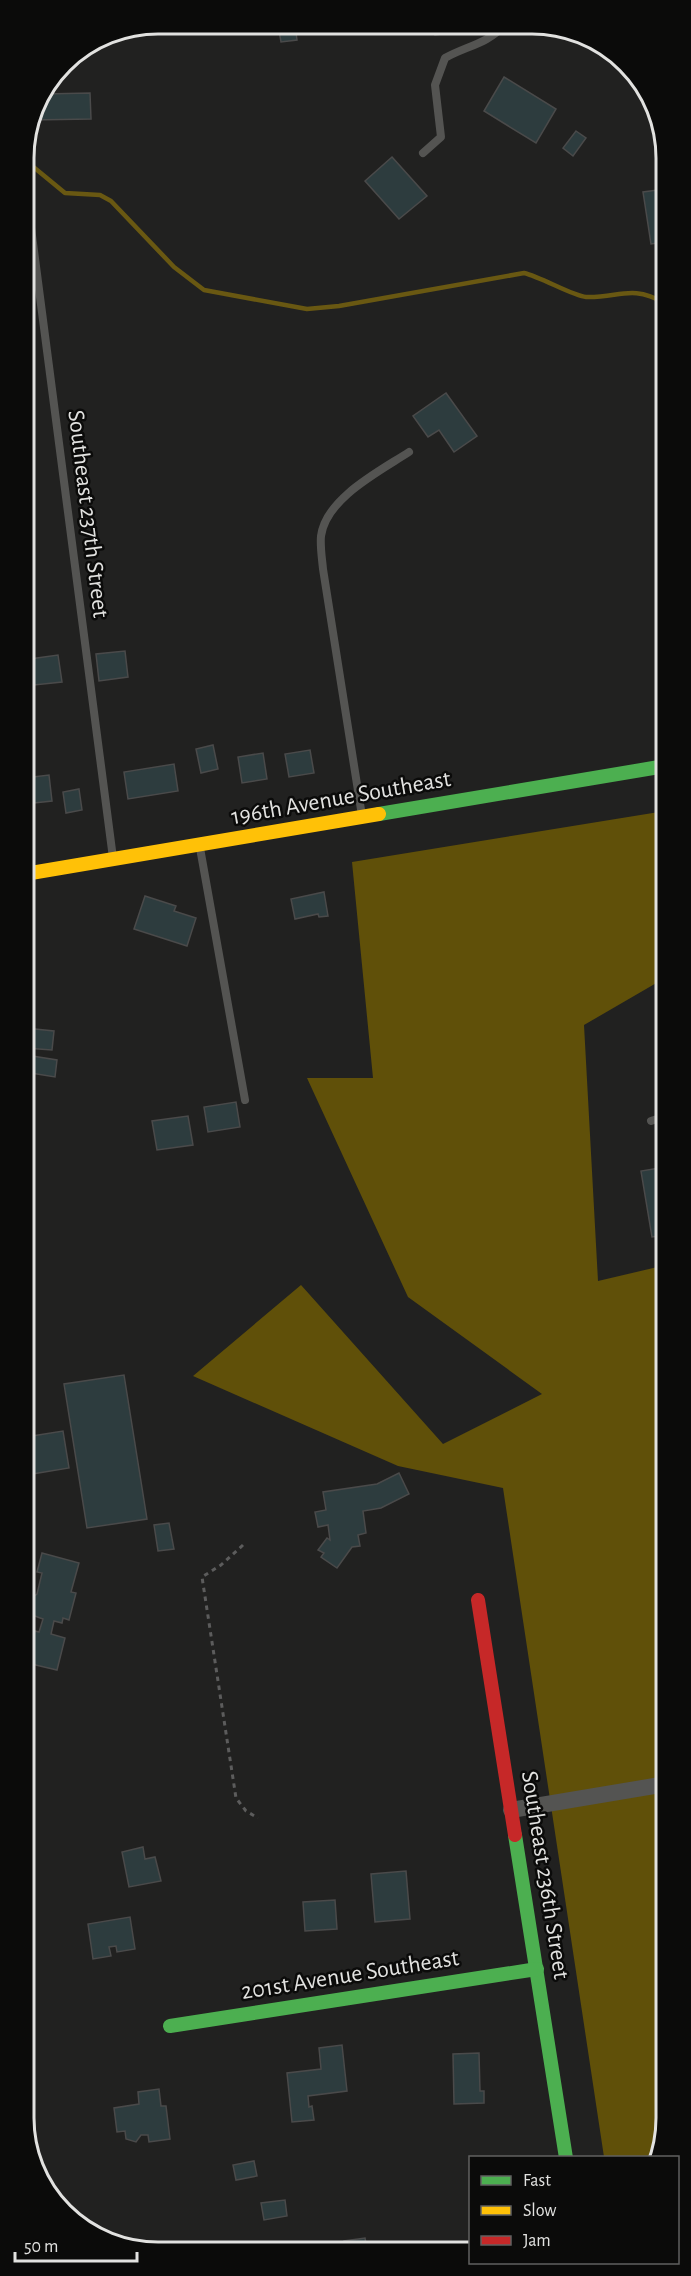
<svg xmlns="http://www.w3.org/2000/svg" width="691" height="2276" font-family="'Alegreya Sans',sans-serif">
  <rect width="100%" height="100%" fill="#212120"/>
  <path fill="#605009" d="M665 811V978L584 1025 598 1281 666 1265 667 2126 654 2157H604L503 1488 398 1466 193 1376 301 1285 443 1444 542 1394 408 1297 307 1078H373L352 862Z"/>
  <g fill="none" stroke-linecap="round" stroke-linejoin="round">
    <path stroke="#695812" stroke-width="4.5" d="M24 163 31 165 65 193 100 195 111 201 174 267 204 290 307 309 339 306 524 273C541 277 573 296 586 297 620 298 630 284 665 303"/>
  </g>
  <g fill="#2d3c3e" stroke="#4a4a4a" stroke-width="1.5">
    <path d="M278 25H295L297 40 281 42Z"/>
    <path d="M434 26H477V29L435 35Z"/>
    <path d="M504 77 556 109 536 143 484 111Z"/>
    <path d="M90 93 91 119 31 120 34 107 43 94Z"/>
    <path d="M576 131 586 138 573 156 563 148Z"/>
    <path d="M392 157 427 196 399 219 365 181Z"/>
    <path d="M665 189V242L651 244 643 192Z"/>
    <path d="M446 393 477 436 454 452 439 430 428 437 413 416Z"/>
    <path d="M125 651 128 677 99 681 96 654Z"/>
    <path d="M58 655 62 682 34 685 30 659Z"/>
    <path d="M213 745 218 769 201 773 196 749Z"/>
    <path d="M310 750 314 773 289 777 285 754Z"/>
    <path d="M263 753 267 779 242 783 238 757Z"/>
    <path d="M174 764 178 791 128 799 124 772Z"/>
    <path d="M49 775 52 801 25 804V778Z"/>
    <path d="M79 789 82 810 66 813 63 792Z"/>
    <path d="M324 892 328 916 319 917 318 914 295 919 291 899Z"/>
    <path d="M145 896 176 906 174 911 196 918 187 946 134 929Z"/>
    <path d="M25 1028 54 1031 52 1050 25 1048Z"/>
    <path d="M26 1055 57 1060 55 1077 25 1072Z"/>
    <path d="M236 1102 240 1127 208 1132 204 1107Z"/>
    <path d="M188 1116 193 1145 157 1150 152 1121Z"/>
    <path d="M666 1167V1235L652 1237 641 1171Z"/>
    <path d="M124 1375 147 1519 87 1528 64 1384Z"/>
    <path d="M63 1431 69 1468 26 1475V1437Z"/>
    <path d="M399 1473 409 1494 381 1508 363 1511 366 1533 358 1535 360 1546 352 1547 337 1568 321 1557 324 1553 318 1550 327 1538 330 1540 328 1525 318 1527 315 1512 326 1510 323 1492 377 1484Z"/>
    <path d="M169 1523 174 1549 158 1551 154 1525Z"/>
    <path d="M42 1553 79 1563 71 1592 76 1593 69 1620 63 1618 62 1623 54 1621 51 1634 65 1638 57 1670 27 1663 35 1631 39 1632 43 1619 32 1615 34 1607 30 1599 37 1594 42 1573 37 1572Z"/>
    <path d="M143 1847 145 1859 155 1857 161 1881 129 1887 122 1852Z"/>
    <path d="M406 1871 410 1919 375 1922 371 1874Z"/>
    <path d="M335 1900 337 1929 305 1931 303 1902Z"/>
    <path d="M130 1917 135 1949 117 1952 116 1946 109 1947 111 1956 93 1959 88 1924Z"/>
    <path d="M342 2045 347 2091 308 2096 309 2107 312 2106 314 2120 292 2122 287 2073 321 2069 319 2048Z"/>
    <path d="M479 2053 480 2091H484V2103L454 2104 453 2054Z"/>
    <path d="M159 2089 161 2106H166L170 2139 149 2142 148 2135H141L136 2142 126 2139 125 2131 117 2132 114 2108 139 2104 138 2092Z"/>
    <path d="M254 2161 257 2176 236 2180 233 2165Z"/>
    <path d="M285 2200 287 2216 264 2220 261 2203Z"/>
    <path d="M365 2238 367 2249H345L344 2241Z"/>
  </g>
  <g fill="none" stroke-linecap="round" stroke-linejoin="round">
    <path stroke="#5c5c5c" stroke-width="3" stroke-dasharray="4.5 4.5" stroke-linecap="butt" d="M243 1545 221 1565 202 1577 236 1798 246 1811 258 1818"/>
    <g stroke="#545452" stroke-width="8">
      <path d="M423 153 441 137 435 85 445 58C464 47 489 43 503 26"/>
      <path d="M24 174 113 858"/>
      <path d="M362 816 323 569C322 558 320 547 321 536 326 498 380 471 409 452"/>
      <path d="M200 848 245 1100"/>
      <path d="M651 1121 666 1116"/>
    </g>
    <path stroke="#545452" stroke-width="16" d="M511 1810 666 1784"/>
    <g stroke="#4caf50" stroke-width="14">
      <path d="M379 814 665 766"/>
      <path d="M515 1835 566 2158"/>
      <path d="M170 2026 537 1969"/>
    </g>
    <path stroke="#ffc107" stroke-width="14" d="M25 874 379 814"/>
    <path stroke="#c62828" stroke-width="14" d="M478 1600 515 1835"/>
  </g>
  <g text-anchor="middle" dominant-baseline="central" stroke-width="5" stroke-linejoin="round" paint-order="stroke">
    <g font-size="24" fill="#e2e2e0" stroke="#0b0b0a">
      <text transform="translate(88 514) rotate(83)">Southeast 237th Street</text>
      <text transform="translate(341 798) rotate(-10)">196th Avenue Southeast</text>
      <text transform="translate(545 1875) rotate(81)">Southeast 236th Street</text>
      <text transform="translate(350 1975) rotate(-9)">201st Avenue Southeast</text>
    </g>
  </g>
  <path d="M0 0H691V2276H0ZM158 34H532A124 124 0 0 1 656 158V2118A124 124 0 0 1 532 2242H158A124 124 0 0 1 34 2118V158A124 124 0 0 1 158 34Z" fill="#0b0b0a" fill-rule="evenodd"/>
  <path fill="none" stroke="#e2e2e0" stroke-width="3" d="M158 34H532A124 124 0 0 1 656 158V2118A124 124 0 0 1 532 2242H158A124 124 0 0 1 34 2118V158A124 124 0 0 1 158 34Z"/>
  <rect x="469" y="2156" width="210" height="108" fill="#0b0b0a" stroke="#616160" stroke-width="1.5"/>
  <rect x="481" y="2176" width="30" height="9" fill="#4caf50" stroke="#616160" stroke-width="1.5"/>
  <text x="523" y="2186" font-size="18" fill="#e2e2e0">Fast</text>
  <rect x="481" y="2206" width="30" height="9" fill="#ffc107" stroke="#616160" stroke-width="1.5"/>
  <text x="523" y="2216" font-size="18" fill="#e2e2e0">Slow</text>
  <rect x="481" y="2236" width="30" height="9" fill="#c62828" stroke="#616160" stroke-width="1.5"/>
  <text x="523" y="2246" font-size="18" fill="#e2e2e0">Jam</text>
  <path d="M15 2252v9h122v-9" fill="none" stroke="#e2e2e0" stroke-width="3"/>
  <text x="24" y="2252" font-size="18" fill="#e2e2e0" stroke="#0b0b0a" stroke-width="4.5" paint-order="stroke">50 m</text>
</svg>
